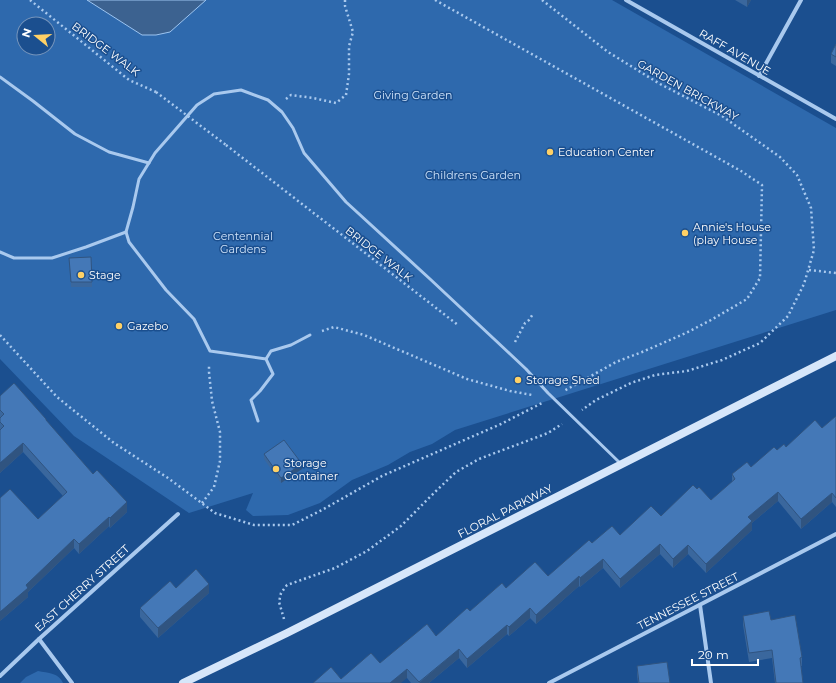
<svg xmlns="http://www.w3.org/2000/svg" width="836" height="683" font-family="Montserrat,sans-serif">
  <rect width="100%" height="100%" fill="#1b4f8f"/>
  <g fill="#2e69ad" fill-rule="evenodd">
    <path d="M0 0H612L836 128V310L455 430 432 444 410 452 388 465 352 480 320 503 288 515 253 516 246 510 253 493 189 513 74 436 0 359ZM24 24H48V48H24Z"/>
    <path d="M38 671C48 673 59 673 63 683H20L26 677Z"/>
  </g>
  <path fill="#3c6290" stroke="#9cc4f0" d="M87 0H206L170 32 156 35H142Z"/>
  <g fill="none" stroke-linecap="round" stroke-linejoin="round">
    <g stroke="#a9c9ee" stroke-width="2.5" stroke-dasharray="2 3" stroke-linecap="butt">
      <path d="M30 0 129 80 156 92"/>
      <path d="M435 0 741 171 762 185 760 278 747 299 711 320 686 333 642 352 616 362 564 391"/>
      <path d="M542 0 608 52 660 84 722 116 780 157 797 175 811 208 814 250 804 284 788 316 760 343 722 360 687 371 655 375 631 383 596 400 582 410"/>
      <path d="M286 99 291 95 313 98 336 103 346 95 349 74V46L353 32 345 6V0"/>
      <path d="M226 145 458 325"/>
      <path d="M809 270 836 273"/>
      <path d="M322 331 334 327 364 335 467 379 510 391 532 395"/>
      <path d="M0 335 57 397 114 443 168 478 215 513 254 525H292L322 510 382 476 501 424 542 403"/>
      <path d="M515 342 525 323 529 320 533 314"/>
      <path d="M202 503 214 487 220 461V432L212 401 209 372V364"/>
      <path d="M284 619 279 602 281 593 287 585 335 568 367 551 401 526 436 491 456 472 479 459 548 433 562 424"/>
    </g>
    <g stroke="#a9c9ee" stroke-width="3">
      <path d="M0 77 33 101 75 134 109 152 149 163"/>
      <path d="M0 252 14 258H52L86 247 126 232"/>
      <path d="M266 359 271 351 291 345 310 335"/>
      <path d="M258 421 251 400 260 391 273 374 266 359 210 351 194 319 166 290 129 242 126 232 133 207 139 179 155 153 197 105 214 94 241 90 268 100 282 112 293 128 304 153 346 202 430 279 509 353 526 369 548 393 620 463"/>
    </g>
    <g stroke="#a9c9ee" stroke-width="4">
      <path d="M626 0 836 119"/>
      <path d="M759 76 801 0"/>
      <path d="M700 605 711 683"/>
      <path d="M39 639 72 683"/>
      <path d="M0 676 39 639 178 514"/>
      <path d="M549 683 836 534"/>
    </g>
    <path stroke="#d6e6fa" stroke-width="8" d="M183 683 287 633 836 356"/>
    <path stroke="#a9c9ee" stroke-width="2.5" stroke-dasharray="2 3" stroke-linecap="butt" d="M156 92 226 145"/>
  </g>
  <g fill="#3a679d">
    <path d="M735 0H751L747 7Z"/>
    <path d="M836 44V66L831 63V54Z"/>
    <path d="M69 258 92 282V287H71Z"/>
    <path d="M0 396 46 421 127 512 110 528 109 526 79 554 74 548 28 592V597L0 621 38 519 63 496 23 452 0 473Z"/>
    <path d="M836 416V507L832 502 801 529 778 501 752 523V530L706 573 688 554 673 568 660 554 620 588 603 568 580 587 579 586 536 624 530 618 509 636 507 634 467 668 459 658 429 683H411L407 678 341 679 380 663 436 636 470 611 506 588 548 576 592 543 620 535 661 516 697 489 711 500 732 482V474L751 467 777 450 786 447 822 428Z"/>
    <path d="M264 454 302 469 281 483 264 459Z"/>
    <path d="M209 593 158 638 140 617V608Z"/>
    <path d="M743 616 802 657V666H801L803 683H775L772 658 749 662 743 625Z"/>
    <path d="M637 666 670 683H638L637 675Z"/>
  </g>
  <g fill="#305480">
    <path d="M747 0H751L747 7Z"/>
    <path d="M23 443V452L0 473V463Z"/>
    <path d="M302 464V469L281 483V478Z"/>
    <path d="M778 492V501L752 523V530L706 573V564L748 517Z"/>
    <path d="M832 493V502L801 529V519Z"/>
    <path d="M127 502V512L110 528V518Z"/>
    <path d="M109 517V526L79 554V544Z"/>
    <path d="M74 539V548L28 592V597L0 621V612L26 585Z"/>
    <path d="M660 544V554L620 588V579Z"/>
    <path d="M688 545V554L673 568V559Z"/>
    <path d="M603 559V568L580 587V578Z"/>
    <path d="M579 576V586L536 624V615Z"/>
    <path d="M209 584V593L158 638V628Z"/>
    <path d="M530 608V618L509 636V627Z"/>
    <path d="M507 625V634L467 668V659Z"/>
    <path d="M459 649V658L429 683H419Z"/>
    <path d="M407 669V678L401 683H390Z"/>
  </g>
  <g fill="#4478b7" stroke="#305480">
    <path d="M836 44V57L831 54Z"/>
    <path d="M91 257 92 282H71L69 258Z"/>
    <path d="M14 383 46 419V420L93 474 97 470 127 502 110 518 109 517 79 544 74 539 26 585 28 588 0 612V498L10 489 38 519 67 492 23 443 0 463V430L4 426 0 422V418L4 414 0 410V396Z"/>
    <path d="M836 416V498L832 493 801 519 778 492 748 517 752 521 706 564 688 545 673 559 660 544 620 579 603 559 580 578 579 576 536 615 530 608 509 627 507 625 467 659 459 649 419 682 407 669 390 683H313L331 667 341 679 371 653 380 663 427 624 436 636 467 608 470 611 502 583 506 588 535 562 548 576 589 540 592 543 612 526 620 535 651 506 661 516 693 485 697 489 699 487 711 500 735 479 732 474 747 462 751 467 774 447 777 450 784 444 786 447 815 420 822 428Z"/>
    <path d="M284 440 302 464 281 478 264 454Z"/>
    <path d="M196 569 209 584 158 628 140 608 170 581 176 588Z"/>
    <path d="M769 611 771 620 795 615 802 657 800 658 803 683H776L772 650 749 653 743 616Z"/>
    <path d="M667 662 670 683H639L637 666Z"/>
  </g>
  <g fill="#ffd166" stroke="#1b4f8f" stroke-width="1.5">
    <circle cx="550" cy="152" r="4"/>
    <circle cx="685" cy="233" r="4"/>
    <circle cx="81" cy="275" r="4"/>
    <circle cx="119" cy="326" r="4"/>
    <circle cx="518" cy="380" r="4"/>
    <circle cx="276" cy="469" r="4"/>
  </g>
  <g text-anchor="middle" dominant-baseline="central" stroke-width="3" stroke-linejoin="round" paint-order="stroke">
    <g font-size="11" fill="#fff" stroke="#1b4f8f">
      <text transform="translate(106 49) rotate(37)">BRIDGE WALK</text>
      <text transform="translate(735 52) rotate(30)">RAFF AVENUE</text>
      <text transform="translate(688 90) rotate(29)">GARDEN BRICKWAY</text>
      <text transform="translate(379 254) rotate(38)">BRIDGE WALK</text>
      <text transform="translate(505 511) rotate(-27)">FLORAL PARKWAY</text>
      <text transform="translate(82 588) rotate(-42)">EAST CHERRY STREET</text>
      <text transform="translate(688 601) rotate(-27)">TENNESSEE STREET</text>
    </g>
    <g font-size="11" fill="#cfe3fa" stroke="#1b4f8f">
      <text x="413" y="95">Giving Garden</text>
      <text x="473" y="175">Childrens Garden</text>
      <text x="243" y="236">Centennial<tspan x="243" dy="13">Gardens</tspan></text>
    </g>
    <g font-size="11" fill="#fff" stroke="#1b4f8f" text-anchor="start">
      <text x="558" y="152">Education Center</text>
      <text x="693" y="227">Annie's House<tspan x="693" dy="13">(play House</tspan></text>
      <text x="89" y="275">Stage</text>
      <text x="127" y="326">Gazebo</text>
      <text x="526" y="380">Storage Shed</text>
      <text x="284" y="463">Storage<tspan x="284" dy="13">Container</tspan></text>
    </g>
  </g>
  <g transform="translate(36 36) rotate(288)"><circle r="19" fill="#1b4f8f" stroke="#7695bc"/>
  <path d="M0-3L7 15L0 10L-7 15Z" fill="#ffd166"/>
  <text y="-6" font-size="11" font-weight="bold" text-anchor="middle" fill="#ffffff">N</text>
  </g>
  <path d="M692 659v6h66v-6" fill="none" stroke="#ffffff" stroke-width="2"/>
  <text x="698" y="659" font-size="12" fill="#ffffff" stroke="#1b4f8f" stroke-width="3" paint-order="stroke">20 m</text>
</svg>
